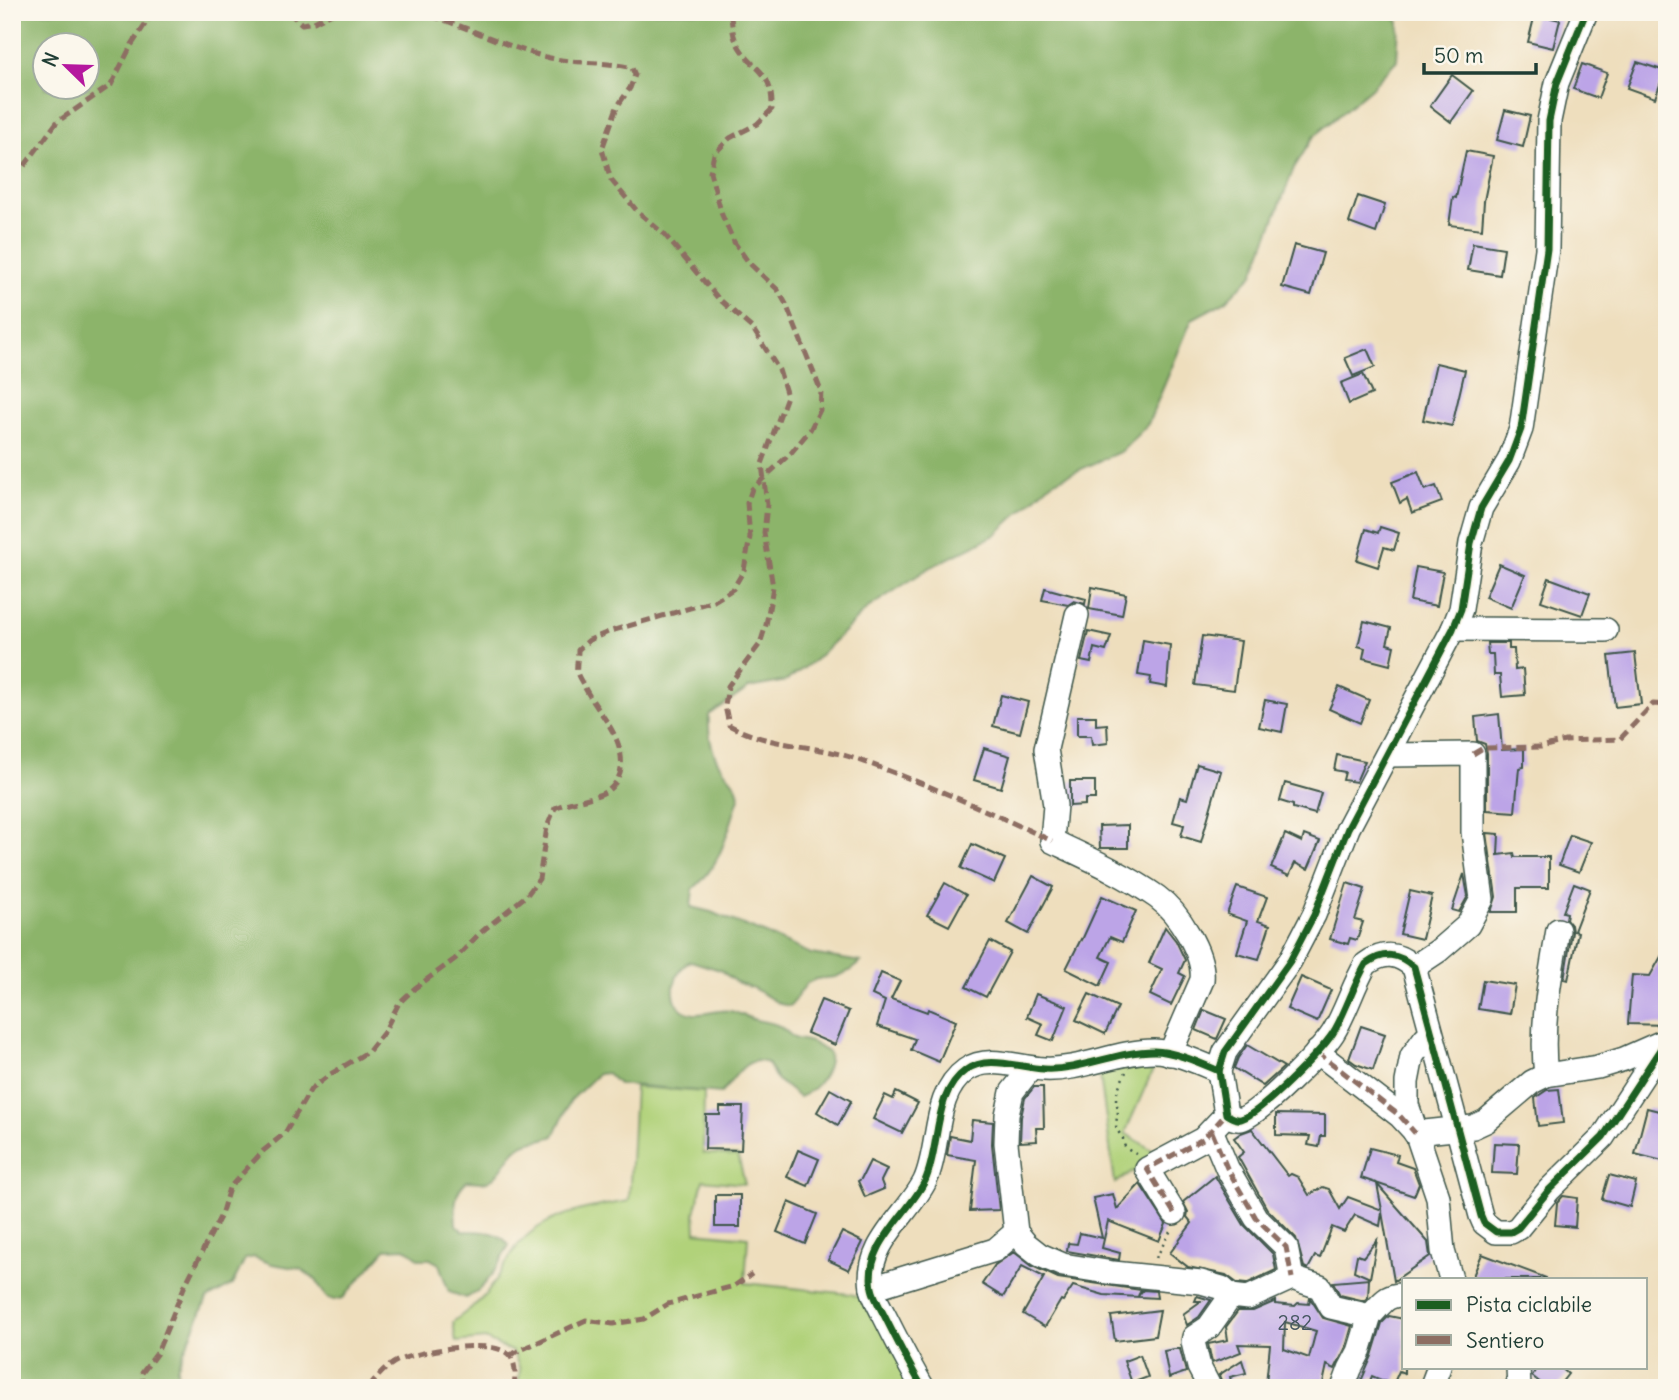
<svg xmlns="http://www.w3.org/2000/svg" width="1679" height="1400" font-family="Delius,sans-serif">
  <rect width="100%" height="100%" fill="#fbf7ec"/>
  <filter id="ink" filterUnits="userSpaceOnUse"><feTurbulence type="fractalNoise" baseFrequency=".0143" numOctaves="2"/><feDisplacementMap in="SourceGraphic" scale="14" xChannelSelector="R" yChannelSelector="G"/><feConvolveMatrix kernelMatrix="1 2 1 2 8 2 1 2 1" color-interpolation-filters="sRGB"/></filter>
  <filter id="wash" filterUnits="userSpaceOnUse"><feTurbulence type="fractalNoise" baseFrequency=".00686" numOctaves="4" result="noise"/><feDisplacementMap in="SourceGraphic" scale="28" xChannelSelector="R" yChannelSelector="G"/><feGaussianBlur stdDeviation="1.57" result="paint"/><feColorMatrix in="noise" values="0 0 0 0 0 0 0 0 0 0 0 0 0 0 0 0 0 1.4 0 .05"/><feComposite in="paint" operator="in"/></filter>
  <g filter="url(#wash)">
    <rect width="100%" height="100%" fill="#eedebd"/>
    <g fill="#b1d27a" stroke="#688857" stroke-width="2">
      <path d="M1143 1061 1155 1065 1125 1133 1160 1155 1115 1183 1099 1069Z"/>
      <path d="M635 1087 704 1092 703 1153 738 1156 745 1184 703 1180 695 1213 696 1232 748 1237 745 1283 850 1294 862 1298 868 1302 914 1388H518L520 1369 513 1352 485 1339 456 1342 453 1322C464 1313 477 1305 486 1294 499 1279 506 1259 519 1244 545 1213 592 1207 629 1201Z"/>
    </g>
    <path fill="#8cb46a" stroke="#56784f" stroke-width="2" fill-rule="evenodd" d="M12 12H1388L1399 22 1397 60 1371 88 1314 136 1294 168 1253 274 1226 301 1192 319 1148 424 1122 451 1052 482 995 535 929 568 868 608 816 659 786 681 749 688 709 715C708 731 710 746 717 760 724 774 739 782 739 798 727 833 722 864 693 889L691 907 711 912 766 934 811 954 861 962 852 970 835 977 816 979 807 983 790 1006 780 1004 753 988 736 982 720 970 691 961C675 968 666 998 683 1010 700 1020 714 1008 731 1011 739 1013 748 1018 756 1020 763 1022 770 1022 777 1025 784 1028 788 1034 794 1038 799 1040 805 1040 810 1042 817 1045 823 1049 829 1053 831 1071 816 1091 799 1097L776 1079 768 1063C744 1054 736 1078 721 1093L618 1084 607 1073 598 1074 570 1101 554 1136C544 1140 535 1140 526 1143 507 1150 503 1178 484 1182 479 1182 472 1181 467 1181 453 1192 455 1209 456 1225L463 1231C481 1232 497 1229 509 1245 499 1264 487 1289 466 1298L449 1292 439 1264 430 1259H420L405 1248 386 1249 343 1298 334 1300 326 1297 316 1280 301 1269 272 1264 254 1257 245 1259 232 1285 207 1299 177 1367 178 1388H12ZM46 46H88V88H46Z"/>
    <g id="blocks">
      <g fill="#bca4e7" fill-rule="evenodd">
        <path d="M1535 14 1560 20 1553 48 1528 42Z"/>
        <path d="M1637 62 1665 71 1655 98 1627 88Z"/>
        <path d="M1582 64 1607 73 1598 98 1573 89Z"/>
        <path d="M1452 75 1473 91 1451 122 1430 106Z"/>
        <path d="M1505 110 1530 116 1523 147 1497 140Z"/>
        <path d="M1466 151 1493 156 1484 201 1482 229 1449 225 1453 197 1456 198Z"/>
        <path d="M1358 196 1385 205 1376 233 1349 223Z"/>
        <path d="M1473 243 1504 248 1500 275 1468 270Z"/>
        <path d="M1294 245 1323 253 1311 295 1282 287Z"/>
        <path d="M1367 349 1375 367 1353 376 1345 358Z"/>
        <path d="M1436 363 1465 370 1452 426 1423 420Z"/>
        <path d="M1363 374 1372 394 1349 404 1341 383Z"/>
        <path d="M1418 472 1425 490 1436 486 1442 502 1412 513 1407 499 1400 503 1392 482Z"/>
        <path d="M1380 527 1399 533 1394 550 1384 547 1378 567 1357 560 1366 529 1378 533Z"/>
        <path d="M1499 564 1525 575 1511 608 1485 597Z"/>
        <path d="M1416 567 1443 572 1437 606 1410 601Z"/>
        <path d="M1549 578 1590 593 1582 615 1541 601Z"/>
        <path d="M1092 587 1126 594 1122 615 1089 609Z"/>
        <path d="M1045 588 1086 599 1085 604 1074 601 1068 605 1042 600Z"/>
        <path d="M1364 621 1391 628 1387 644 1394 646 1390 665 1363 658 1365 648 1358 646Z"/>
        <path d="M1088 631 1111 636 1106 651 1094 648 1091 663 1081 661Z"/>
        <path d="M1202 636 1241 641 1234 690 1195 685Z"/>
        <path d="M1143 640 1170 645 1167 687 1150 684 1151 677 1138 675Z"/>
        <path d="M1487 643H1509V649H1514L1515 670 1523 669 1525 695 1502 697 1500 675H1494L1493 654H1488Z"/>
        <path d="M1635 653 1641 704 1615 707 1609 656Z"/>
        <path d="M1339 687 1369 700 1360 723 1329 709Z"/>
        <path d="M1001 695 1028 702 1020 733 993 726Z"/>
        <path d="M1265 700 1287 704 1282 732 1259 727Z"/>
        <path d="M1499 714 1502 750 1524 749V767L1519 768 1515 812 1487 810V753L1485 744 1477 741 1475 717Z"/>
        <path d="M1077 716H1096V725L1107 724 1108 743 1092 745 1091 736H1077Z"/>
        <path d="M984 748 1010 756 1001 788 974 780Z"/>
        <path d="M1337 755 1365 761 1356 782 1343 780 1345 772 1334 770Z"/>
        <path d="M1197 764 1221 771 1201 842 1181 836 1184 825 1173 822 1180 797 1187 799Z"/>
        <path d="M1070 781H1095V799H1085V805L1070 806Z"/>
        <path d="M1285 783 1321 793 1315 814 1293 808V805L1280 801Z"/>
        <path d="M1128 825V848H1100L1099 826Z"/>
        <path d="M1487 833 1499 834 1498 855 1514 853 1515 857H1549V888H1517V912H1491L1496 897Z"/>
        <path d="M1285 834 1302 842 1304 835 1320 841 1308 869 1295 863 1289 876 1271 868Z"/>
        <path d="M1570 835 1591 842 1579 872 1559 865Z"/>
        <path d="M972 844 1005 859 994 883 961 868Z"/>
        <path d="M1464 874 1468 896 1459 912 1452 910Z"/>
        <path d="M1033 876 1053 887 1028 934 1008 923Z"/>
        <path d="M945 883 966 895 949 926 927 915Z"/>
        <path d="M1347 883 1365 889 1355 920 1363 922 1357 940 1350 938 1348 944 1330 939Z"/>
        <path d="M1574 883 1590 889 1574 931 1578 932 1568 980 1564 979 1572 932 1571 925 1566 919 1567 913 1563 912Z"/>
        <path d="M1237 887 1267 897 1258 921 1270 925 1259 959 1237 953 1247 921 1227 914Z"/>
        <path d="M1410 891 1432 896 1422 939 1400 934Z"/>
        <path d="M1102 896 1136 911 1122 942 1110 937 1100 957 1111 962 1100 986 1066 969 1081 939 1082 940Z"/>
        <path d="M1165 927 1176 941 1185 960 1179 973 1185 976 1171 1005 1150 995 1162 969 1149 963Z"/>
        <path d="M990 941 1010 952 986 997 966 987Z"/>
        <path d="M1667 946V1025L1628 1024 1632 975 1650 976Z"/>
        <path d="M881 973 900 981 891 999 927 1012 928 1009 956 1021 939 1062 911 1050 915 1039 877 1026 885 1001 872 995Z"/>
        <path d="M1301 977 1331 990 1317 1022 1287 1009Z"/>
        <path d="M1483 980 1515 985 1510 1014 1478 1009Z"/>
        <path d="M1036 994 1067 1006 1053 1041 1038 1035 1043 1024 1027 1017Z"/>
        <path d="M1089 994 1118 1007 1105 1034 1076 1020Z"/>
        <path d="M821 1000 849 1011 835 1045 807 1033Z"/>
        <path d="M1204 1010 1226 1019 1217 1039 1196 1030Z"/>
        <path d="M1361 1026 1385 1034 1373 1070 1356 1064 1349 1059Z"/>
        <path d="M1247 1045 1284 1067 1263 1086 1234 1068 1238 1058Z"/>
        <path d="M1034 1087H1043L1044 1128H1036L1037 1141 1020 1142 1021 1117 1025 1098Z"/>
        <path d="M830 1089 851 1101 838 1125 817 1112Z"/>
        <path d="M1559 1089 1563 1123 1538 1126 1535 1098 1547 1090Z"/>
        <path d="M896 1092 918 1103 902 1133 873 1119 885 1095 893 1099Z"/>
        <path d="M720 1107H743L741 1150 705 1149 706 1115H720Z"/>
        <path d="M1647 1108 1667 1113V1146L1663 1161 1635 1154Z"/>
        <path d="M1276 1114 1325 1115V1136H1321L1319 1147 1308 1145 1310 1136 1276 1135Z"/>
        <path d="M972 1120 993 1122 992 1144 999 1210 970 1211 976 1160 947 1155 950 1136 970 1140Z"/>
        <path d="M1252 1129 1288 1176 1291 1174 1298 1177 1309 1195 1323 1187 1329 1189 1340 1209 1348 1197 1382 1210 1377 1184 1428 1242 1430 1256 1394 1281 1382 1212 1380 1226 1355 1215 1344 1232 1332 1227 1320 1258 1315 1256 1308 1269 1304 1267 1296 1238 1267 1209 1238 1157 1244 1152 1234 1138 1241 1133Z"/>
        <path d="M1494 1143 1519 1144 1517 1174 1492 1173Z"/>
        <path d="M1370 1148 1398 1155 1396 1162 1413 1168 1419 1184 1414 1196 1361 1178Z"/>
        <path d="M798 1150 819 1159 808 1186 787 1177Z"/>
        <path d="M870 1161 887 1169 881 1181 884 1189 865 1197 858 1181 861 1179Z"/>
        <path d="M1609 1175 1636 1182 1630 1207 1602 1199Z"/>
        <path d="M1215 1176 1244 1225 1273 1254 1276 1270 1246 1284 1237 1283 1226 1275 1188 1267 1170 1253 1192 1223 1187 1217 1188 1212 1183 1202Z"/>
        <path d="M1140 1184 1166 1224 1159 1241 1108 1221 1102 1248 1120 1253 1119 1260 1067 1251 1068 1243 1077 1244 1080 1233 1102 1238 1093 1198 1113 1194 1117 1209Z"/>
        <rect x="715" y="1195" width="25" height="32"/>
        <path d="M1563 1196 1577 1198 1575 1227 1555 1225 1557 1203Z"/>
        <path d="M789 1202 817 1214 805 1244 777 1232Z"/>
        <path d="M842 1232 863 1242 849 1270 828 1260Z"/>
        <path d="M1377 1240 1370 1278 1354 1271 1357 1255 1363 1257Z"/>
        <path d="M1014 1252 1032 1266 1058 1278 1141 1290 1138 1296 1143 1290 1156 1291 1157 1298 1104 1295 1073 1286 1063 1301 1061 1300 1045 1327 1023 1314 1044 1277 1022 1266 1003 1297 982 1284 995 1265Z"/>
        <path d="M1482 1254 1546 1278V1279H1481L1473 1276Z"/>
        <path d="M1369 1279 1368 1298 1365 1301 1340 1295 1333 1282Z"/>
        <path d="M1197 1296 1211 1300 1199 1317 1187 1325 1183 1314 1201 1301H1195Z"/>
        <path d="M1310 1298 1323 1318 1352 1326 1346 1347 1335 1369 1327 1365 1322 1388 1266 1383 1270 1345 1238 1344 1241 1352 1212 1363 1208 1344 1228 1340 1226 1327 1238 1311H1253L1276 1301V1304L1295 1306 1298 1303 1309 1304ZM1285 1322 1316 1331 1309 1358 1284 1349Z"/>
        <path d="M1160 1310 1155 1336 1115 1341 1111 1316Z"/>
        <path d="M1389 1316 1404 1319V1373L1399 1371 1393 1385 1372 1376 1367 1388H1358L1372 1356 1382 1323Z"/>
        <path d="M1174 1349H1180L1186 1372 1169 1378 1164 1351Z"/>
        <path d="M1140 1355 1148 1377 1132 1383 1124 1361Z"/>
        <path d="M1242 1360 1246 1373 1230 1377 1233 1388H1224L1219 1375Z"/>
        <path d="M1537 1367H1560L1568 1374 1557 1388H1547L1532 1376Z"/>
      </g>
    </g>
  </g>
  <g filter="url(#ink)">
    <use href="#blocks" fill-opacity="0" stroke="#3e5549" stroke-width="2"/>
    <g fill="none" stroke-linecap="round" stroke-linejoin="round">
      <defs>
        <g id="minor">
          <path d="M1586 12 1557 83 1549 121 1547 249 1521 429 1509 461 1481 508 1471 543 1461 609 1453 629 1348 828 1314 915 1290 961 1225 1052 1219 1071 1226 1114C1231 1117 1235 1120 1241 1119 1259 1115 1322 1050 1333 1033 1346 1012 1353 986 1366 964 1384 951 1398 953 1414 967L1481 1216 1484 1223 1496 1232H1511L1518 1228 1549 1190 1603 1137 1667 1039"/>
          <path d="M1077 615 1046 749 1055 805 1052 841C1088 858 1126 875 1157 897 1178 912 1205 954 1202 980L1170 1054"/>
          <path d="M1453 629 1606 630"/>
          <path d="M1387 755 1473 754V832L1482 899 1468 925 1438 951 1414 967"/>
          <path d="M1431 1037 1425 1038 1412 1056 1407 1082V1105L1438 1197 1443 1251 1451 1279"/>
          <path d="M1317 1052 1400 1116 1413 1130"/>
          <path d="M1031 1068 1012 1092 1007 1115 1006 1143 1016 1232 1026 1244 1040 1255 1063 1265 1113 1273 1201 1282 1222 1288 1231 1296"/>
          <path d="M1546 1075C1540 1027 1550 978 1558 930"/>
          <path d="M1212 1132 1227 1168 1256 1218 1286 1247 1292 1278"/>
          <path d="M1415 1133 1473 1127 1486 1121 1532 1082 1546 1075 1598 1067 1624 1059 1665 1041"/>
          <path d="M1174 1213 1147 1169 1203 1139 1220 1121"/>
          <path d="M872 1288 995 1250 1016 1232"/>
          <path d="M1518 1367 1519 1388"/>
          <path d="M923 1388C909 1365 897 1341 885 1317 881 1309 874 1298 872 1288 864 1245 908 1215 925 1181 941 1146 932 1094 966 1070 988 1054 1019 1068 1044 1069 1080 1071 1117 1051 1154 1051 1174 1051 1200 1063 1219 1071"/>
          <path d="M1210 1388 1199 1367 1193 1342 1194 1337 1209 1327 1231 1296 1248 1298 1292 1278 1320 1287 1331 1307 1370 1316C1382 1304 1386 1294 1404 1295"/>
          <path d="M1343 1388 1350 1369 1359 1352 1370 1316"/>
          <path d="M1431 1388 1439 1367"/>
        </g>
      </defs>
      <use href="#minor" stroke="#3e5549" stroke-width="26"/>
      <g stroke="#3e5549" stroke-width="2.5" stroke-dasharray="2 5" stroke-linecap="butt">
        <path d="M1126 1072C1122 1080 1116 1090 1116 1100 1116 1103 1118 1107 1118 1111 1117 1124 1112 1125 1123 1138 1123 1148 1128 1150 1136 1154"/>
        <path d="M1156 1258 1171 1230"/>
      </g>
      <use href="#minor" stroke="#fff" stroke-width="23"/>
      <g stroke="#8d6e63" stroke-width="5" stroke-dasharray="10 5" stroke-linecap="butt">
        <path d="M288 12 302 24 314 22 334 12"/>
        <path d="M416 12C462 23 504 47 550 58 577 64 606 61 632 68L635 75 630 88 617 107 602 149 611 180 638 212 664 234 718 298 753 329 779 370 787 396 762 464 767 505 764 533 773 587 766 625 760 644 728 686 725 706 729 725C768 747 812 744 853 758 921 781 988 811 1052 841"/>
        <path d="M12 174 22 169 57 122 111 85 131 46 153 12"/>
        <path d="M1473 754 1483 748 1541 747 1565 741 1620 739 1653 704 1667 705"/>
        <path d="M1317 1052 1400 1116 1415 1133"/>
        <path d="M1212 1132 1227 1168 1256 1218 1286 1247 1292 1278"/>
        <path d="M1174 1213 1147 1169 1203 1139 1226 1114"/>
        <path d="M510 1355 586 1320 613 1324 644 1319 668 1304 734 1286 752 1274"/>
        <path d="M143 1388 142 1373 157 1353 185 1285 221 1215 229 1188 263 1151 285 1133 311 1089 329 1075 369 1051 384 1032 399 1003 415 988 455 959 480 933 527 895 539 879 547 827 555 808C572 800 591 800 607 791 614 787 620 777 621 769 625 736 598 714 584 686 582 682 578 677 577 672 576 665 578 657 578 650L589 640 611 631 714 601 733 589 744 570 750 537 747 503 752 489 791 453 810 430 820 410 821 391 786 304 778 290 749 263 734 242 722 215 710 172 714 154 730 138 757 124 772 109C773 66 750 72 735 39 732 31 732 21 730 12"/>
        <path d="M369 1388C377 1377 385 1367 397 1361 416 1352 495 1336 510 1356 517 1365 515 1377 514 1388"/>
      </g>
      <defs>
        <g id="cycleway">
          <path d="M1586 12 1557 83 1549 121 1547 249 1521 429 1509 461 1481 508 1471 543 1461 609 1453 629 1348 828 1314 915 1290 961 1225 1052 1219 1071 1226 1114C1231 1117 1235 1120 1241 1119 1259 1115 1322 1050 1333 1033 1346 1012 1353 986 1366 964 1384 951 1398 953 1414 967L1481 1216 1484 1223 1496 1232H1511L1518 1228 1549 1190 1603 1137 1667 1039"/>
          <path d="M923 1388C909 1365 897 1341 885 1317 881 1309 874 1298 872 1288 864 1245 908 1215 925 1181 941 1146 932 1094 966 1070 988 1054 1019 1068 1044 1069 1080 1071 1117 1051 1154 1051 1174 1051 1200 1063 1219 1071"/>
        </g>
      </defs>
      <use href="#cycleway" stroke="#fbf7ec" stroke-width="11"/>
      <use href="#cycleway" stroke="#1b5e20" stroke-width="7"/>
    </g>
  </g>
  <g text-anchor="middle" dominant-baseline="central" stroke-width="5" stroke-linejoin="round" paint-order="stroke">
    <g font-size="21" fill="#465761">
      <text x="1295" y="1322">282</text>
    </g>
  </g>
  <rect width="1679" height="1400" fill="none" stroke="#fbf7ec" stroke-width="42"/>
  <rect x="1402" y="1278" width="245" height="91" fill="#fbf7ec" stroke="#a3ada2" stroke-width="2"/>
  <rect x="1416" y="1300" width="35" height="10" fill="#1b5e20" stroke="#a3ada2" stroke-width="2"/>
  <text x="1466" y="1312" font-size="21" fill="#1f3d34">Pista ciclabile</text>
  <rect x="1416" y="1335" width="35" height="10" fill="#8d6e63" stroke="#a3ada2" stroke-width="2"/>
  <text x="1466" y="1348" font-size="21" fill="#1f3d34">Sentiero</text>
  <g transform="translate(66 66) rotate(293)"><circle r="33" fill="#fbf7ec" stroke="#a3ada2" stroke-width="2"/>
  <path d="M0-5L12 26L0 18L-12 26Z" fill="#b5179e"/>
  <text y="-10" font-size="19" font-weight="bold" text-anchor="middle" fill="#1f3d34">N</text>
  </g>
  <path d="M1424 63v10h112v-10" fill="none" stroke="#1f3d34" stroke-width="3.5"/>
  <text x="1434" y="63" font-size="21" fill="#1f3d34" stroke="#fbf7ec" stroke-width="5" paint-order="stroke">50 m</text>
</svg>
